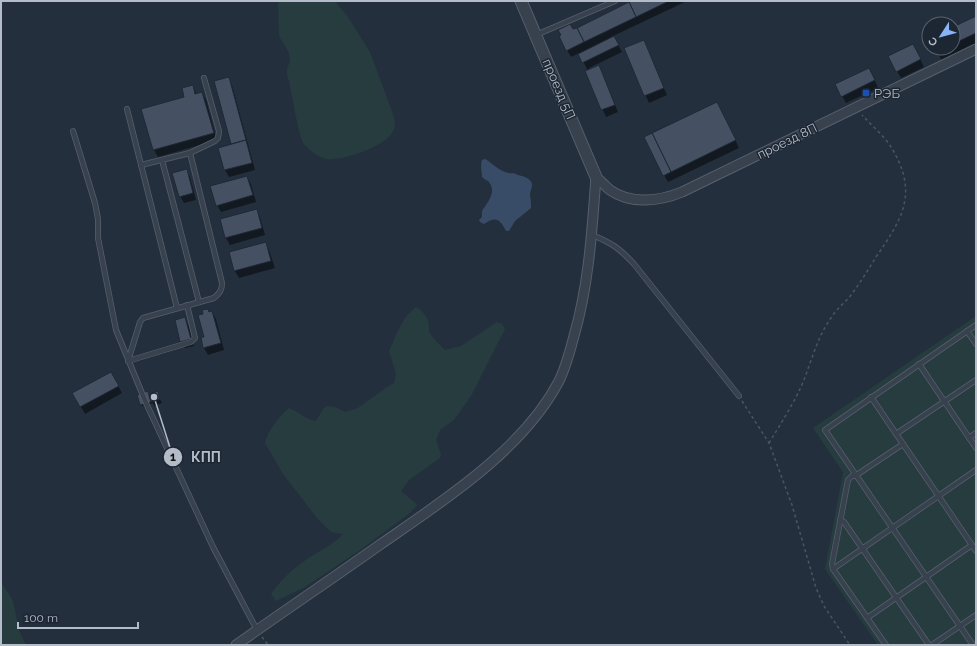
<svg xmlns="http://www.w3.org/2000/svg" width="977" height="646" font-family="Raleway,sans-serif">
  <rect width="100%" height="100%" fill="#242f3e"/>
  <g fill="#263c3f">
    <path d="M278 1H335L348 17 370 52 394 117C394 119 395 123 395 126 393 145 343 161 327 159 319 158 309 150 304 144 298 135 292 94 289 81 286 73 286 69 290 62L289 53 279 36Z"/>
    <path d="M416 307C426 313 430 321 429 332L435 340 445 350 461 346 497 322 502 324 505 329 471 396 454 420 440 430 436 440 441 455 440 458 409 480 401 491 413 501 417 505 410 513 360 550 305 587 276 601 271 594C282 578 298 564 315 554 325 548 335 543 343 534L331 532 317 518 283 474 265 443C267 432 281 414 289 408 299 412 306 420 316 421L323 409 327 406 335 407 345 412 358 408 387 387 394 383 396 374 389 351C396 336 402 317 416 307Z"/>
    <path d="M976 316V645H878L825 569 843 472 813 428Z"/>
    <path d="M1 582 13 601 19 630 26 645H1Z"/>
  </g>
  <path fill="#394c67" d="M485 159C494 164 502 175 514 173 518 176 521 175 525 177 537 183 530 188 530 195 531 200 531 204 531 208L515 221 509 231H506C500 219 496 216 484 224L480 222 479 220 482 217V211C487 203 498 191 488 181 486 180 484 179 482 177 482 172 480 165 482 160Z"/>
  <g fill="#0007">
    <path d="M634 1H687L613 36 622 52 589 68 590 70 599 66 618 112 606 117 586 71H588L579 53 571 57 567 50 573 31Z"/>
    <path d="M976 17V45L942 61 935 48H953V28Z"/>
    <path d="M643 41 667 95 649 103 625 49Z"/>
    <path d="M917 52 924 67 901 78 897 71Z"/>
    <path d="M873 76 878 88 846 103 842 96Z"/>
    <path d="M228 78 232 85 255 170 229 177 225 170 232 145 216 82Z"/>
    <path d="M192 86 197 94 202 93 206 100 217 140 158 157 154 150 142 110 186 98Z"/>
    <path d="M721 110 739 148 668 182 664 175Z"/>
    <path d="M186 170 190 177 196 200 184 203 180 196Z"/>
    <path d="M247 177 251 184 256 202 221 212 217 205Z"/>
    <path d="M256 210 260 217 265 235 230 245 226 238Z"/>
    <path d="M265 243 269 250 275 268 239 278 235 271Z"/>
    <path d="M212 312 216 319 224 350 208 355 204 348 205 337Z"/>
    <path d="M185 319 189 326 194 346 185 348 181 341Z"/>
    <path d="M111 373 122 393 85 414 74 394Z"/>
    <path d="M157 393 162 403 154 406 153 403 142 406 141 405 149 395Z"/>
  </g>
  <g fill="#455162" stroke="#1f2835">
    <path d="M632 1H669L636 17 629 2Z"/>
    <path d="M629 2 636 17 584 42 577 28Z"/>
    <path d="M976 16V33L953 44V27Z"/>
    <path d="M570 24 573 29 577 28 584 42 566 51 559 36 561 35 558 30Z"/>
    <path d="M614 36 619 45 582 63 578 54Z"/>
    <path d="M644 40 664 88 644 96 624 48Z"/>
    <path d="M913 44 921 59 896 72 888 56Z"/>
    <path d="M934 48H945L936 52Z"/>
    <path d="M599 65 615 105 601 110 585 71Z"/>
    <path d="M869 68 875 80 841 97 835 84Z"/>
    <path d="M229 77 246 140 231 144 214 81Z"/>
    <path d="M193 85 195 94 202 92 214 133 153 150 141 109 184 97 182 88Z"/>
    <path d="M717 102 736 140 671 172 652 133Z"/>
    <path d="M652 133 671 172 663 176 644 137Z"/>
    <path d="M246 140 252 163 224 170 218 148Z"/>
    <path d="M187 169 193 193 179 197 172 173Z"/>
    <path d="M247 176 253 195 216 206 210 186Z"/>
    <path d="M257 209 262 228 225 238 220 219Z"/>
    <path d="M266 242 271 261 234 271 229 252Z"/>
    <path d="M208 309 209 312 212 311 221 343 203 348 201 337H204L198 315 203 314 202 310Z"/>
    <path d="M185 317 191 339 180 342 175 320Z"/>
    <path d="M111 372 119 386 80 407 72 393Z"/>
    <path d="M148 391 151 402 140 405 137 395Z"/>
    <path d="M158 391 160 399 151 402 149 394Z"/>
  </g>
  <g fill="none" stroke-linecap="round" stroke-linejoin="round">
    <defs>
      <g id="service">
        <path d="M536 35 615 1"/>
        <path d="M127 109 177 308"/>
        <path d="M73 131 95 203 98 219V238L116 330 146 403 213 547 257 630"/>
        <path d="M162 160 199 302"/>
        <path d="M141 165 190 153 215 141 218 138 219 131 204 78"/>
        <path d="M592 235C612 243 619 248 634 264L739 396"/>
        <path d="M967 331 976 344"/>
        <path d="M128 361 140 322 143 318 214 298C220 293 222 290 222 283L190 153"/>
        <path d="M128 361 191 342 195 338 187 305"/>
        <path d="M919 364 976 448"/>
        <path d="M871 397 976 551"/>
        <path d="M896 434 976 380"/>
        <path d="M969 438 976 433"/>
        <path d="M854 474 848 480 832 564 833 569 886 645"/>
        <path d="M855 476 903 444"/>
        <path d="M840 520 844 522 929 645"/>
        <path d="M833 569 976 470"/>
        <path d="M867 618 972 545"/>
        <path d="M932 645 976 615"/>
        <path d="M973 645 825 430 976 325"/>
      </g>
      <g id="minor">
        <path d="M596 177C601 181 605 186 610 190 631 205 660 201 682 192L976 49"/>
        <path d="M236 645C284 611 333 578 381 544 443 501 523 450 559 381 566 367 570 351 574 336 589 284 592 230 596 177"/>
      </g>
      <path id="tertiary" d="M521 1 596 177"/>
    </defs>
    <use href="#service" stroke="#565f6c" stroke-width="6"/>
    <use href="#minor" stroke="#565f6c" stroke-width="11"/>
    <use href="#tertiary" stroke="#565f6c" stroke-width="13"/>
    <g stroke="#44595c" stroke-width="1.5" stroke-dasharray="3 3" stroke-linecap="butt">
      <path d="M742 401 769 443 792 505 816 588 824 606 850 645"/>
      <path d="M769 443C780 425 792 406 801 387 811 364 816 339 831 318 836 309 845 303 851 295 860 283 868 270 876 257 900 222 918 196 895 154 888 139 873 127 862 115"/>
      <path d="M262 637 268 645"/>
    </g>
    <use href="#service" stroke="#38414e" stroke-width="4.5"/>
    <use href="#minor" stroke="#38414e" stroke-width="9"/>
    <use href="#tertiary" stroke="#38414e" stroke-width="11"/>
  </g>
  <rect fill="#1a4fb4" stroke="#1d2633" stroke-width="1.5" x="862" y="89" width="8" height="8" rx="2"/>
  <g text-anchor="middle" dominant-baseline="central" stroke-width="3" stroke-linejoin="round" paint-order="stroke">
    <g font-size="13" fill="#b4bcc9" stroke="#1d2633">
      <text transform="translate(559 89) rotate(67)">проезд 5П</text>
      <text transform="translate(787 141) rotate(-26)">проезд 8П</text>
    </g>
    <g font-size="13" fill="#b4bcc9" stroke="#1d2633" text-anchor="start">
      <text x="874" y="93">РЭБ</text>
    </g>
  </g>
  <path fill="none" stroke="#b4bcc9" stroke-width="1.5" d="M154 397L173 457"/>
  <g fill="#b4bcc9" stroke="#1d2633" stroke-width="1.5">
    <circle cx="154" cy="397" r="4"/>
    <circle cx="173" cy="457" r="10"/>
  </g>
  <g font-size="12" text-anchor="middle" font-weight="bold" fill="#111">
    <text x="173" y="461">1</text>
  </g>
  <g font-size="14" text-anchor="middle" font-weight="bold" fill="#b4bcc9" stroke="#1d2633" stroke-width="3" stroke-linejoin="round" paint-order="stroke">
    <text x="206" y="462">КПП</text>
  </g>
  <rect width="977" height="646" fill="none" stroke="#b4bcc9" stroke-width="4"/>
  <g transform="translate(941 36) rotate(234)"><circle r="19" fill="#1d2633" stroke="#59626f"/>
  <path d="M0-3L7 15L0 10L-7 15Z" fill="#8ab4f8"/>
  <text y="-6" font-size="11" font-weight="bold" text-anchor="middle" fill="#b4bcc9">С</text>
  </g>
  <path d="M18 622v6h120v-6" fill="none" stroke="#b4bcc9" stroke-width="2"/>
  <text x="24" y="622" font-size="12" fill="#b4bcc9" stroke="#1d2633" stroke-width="3" paint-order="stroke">100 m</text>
</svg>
